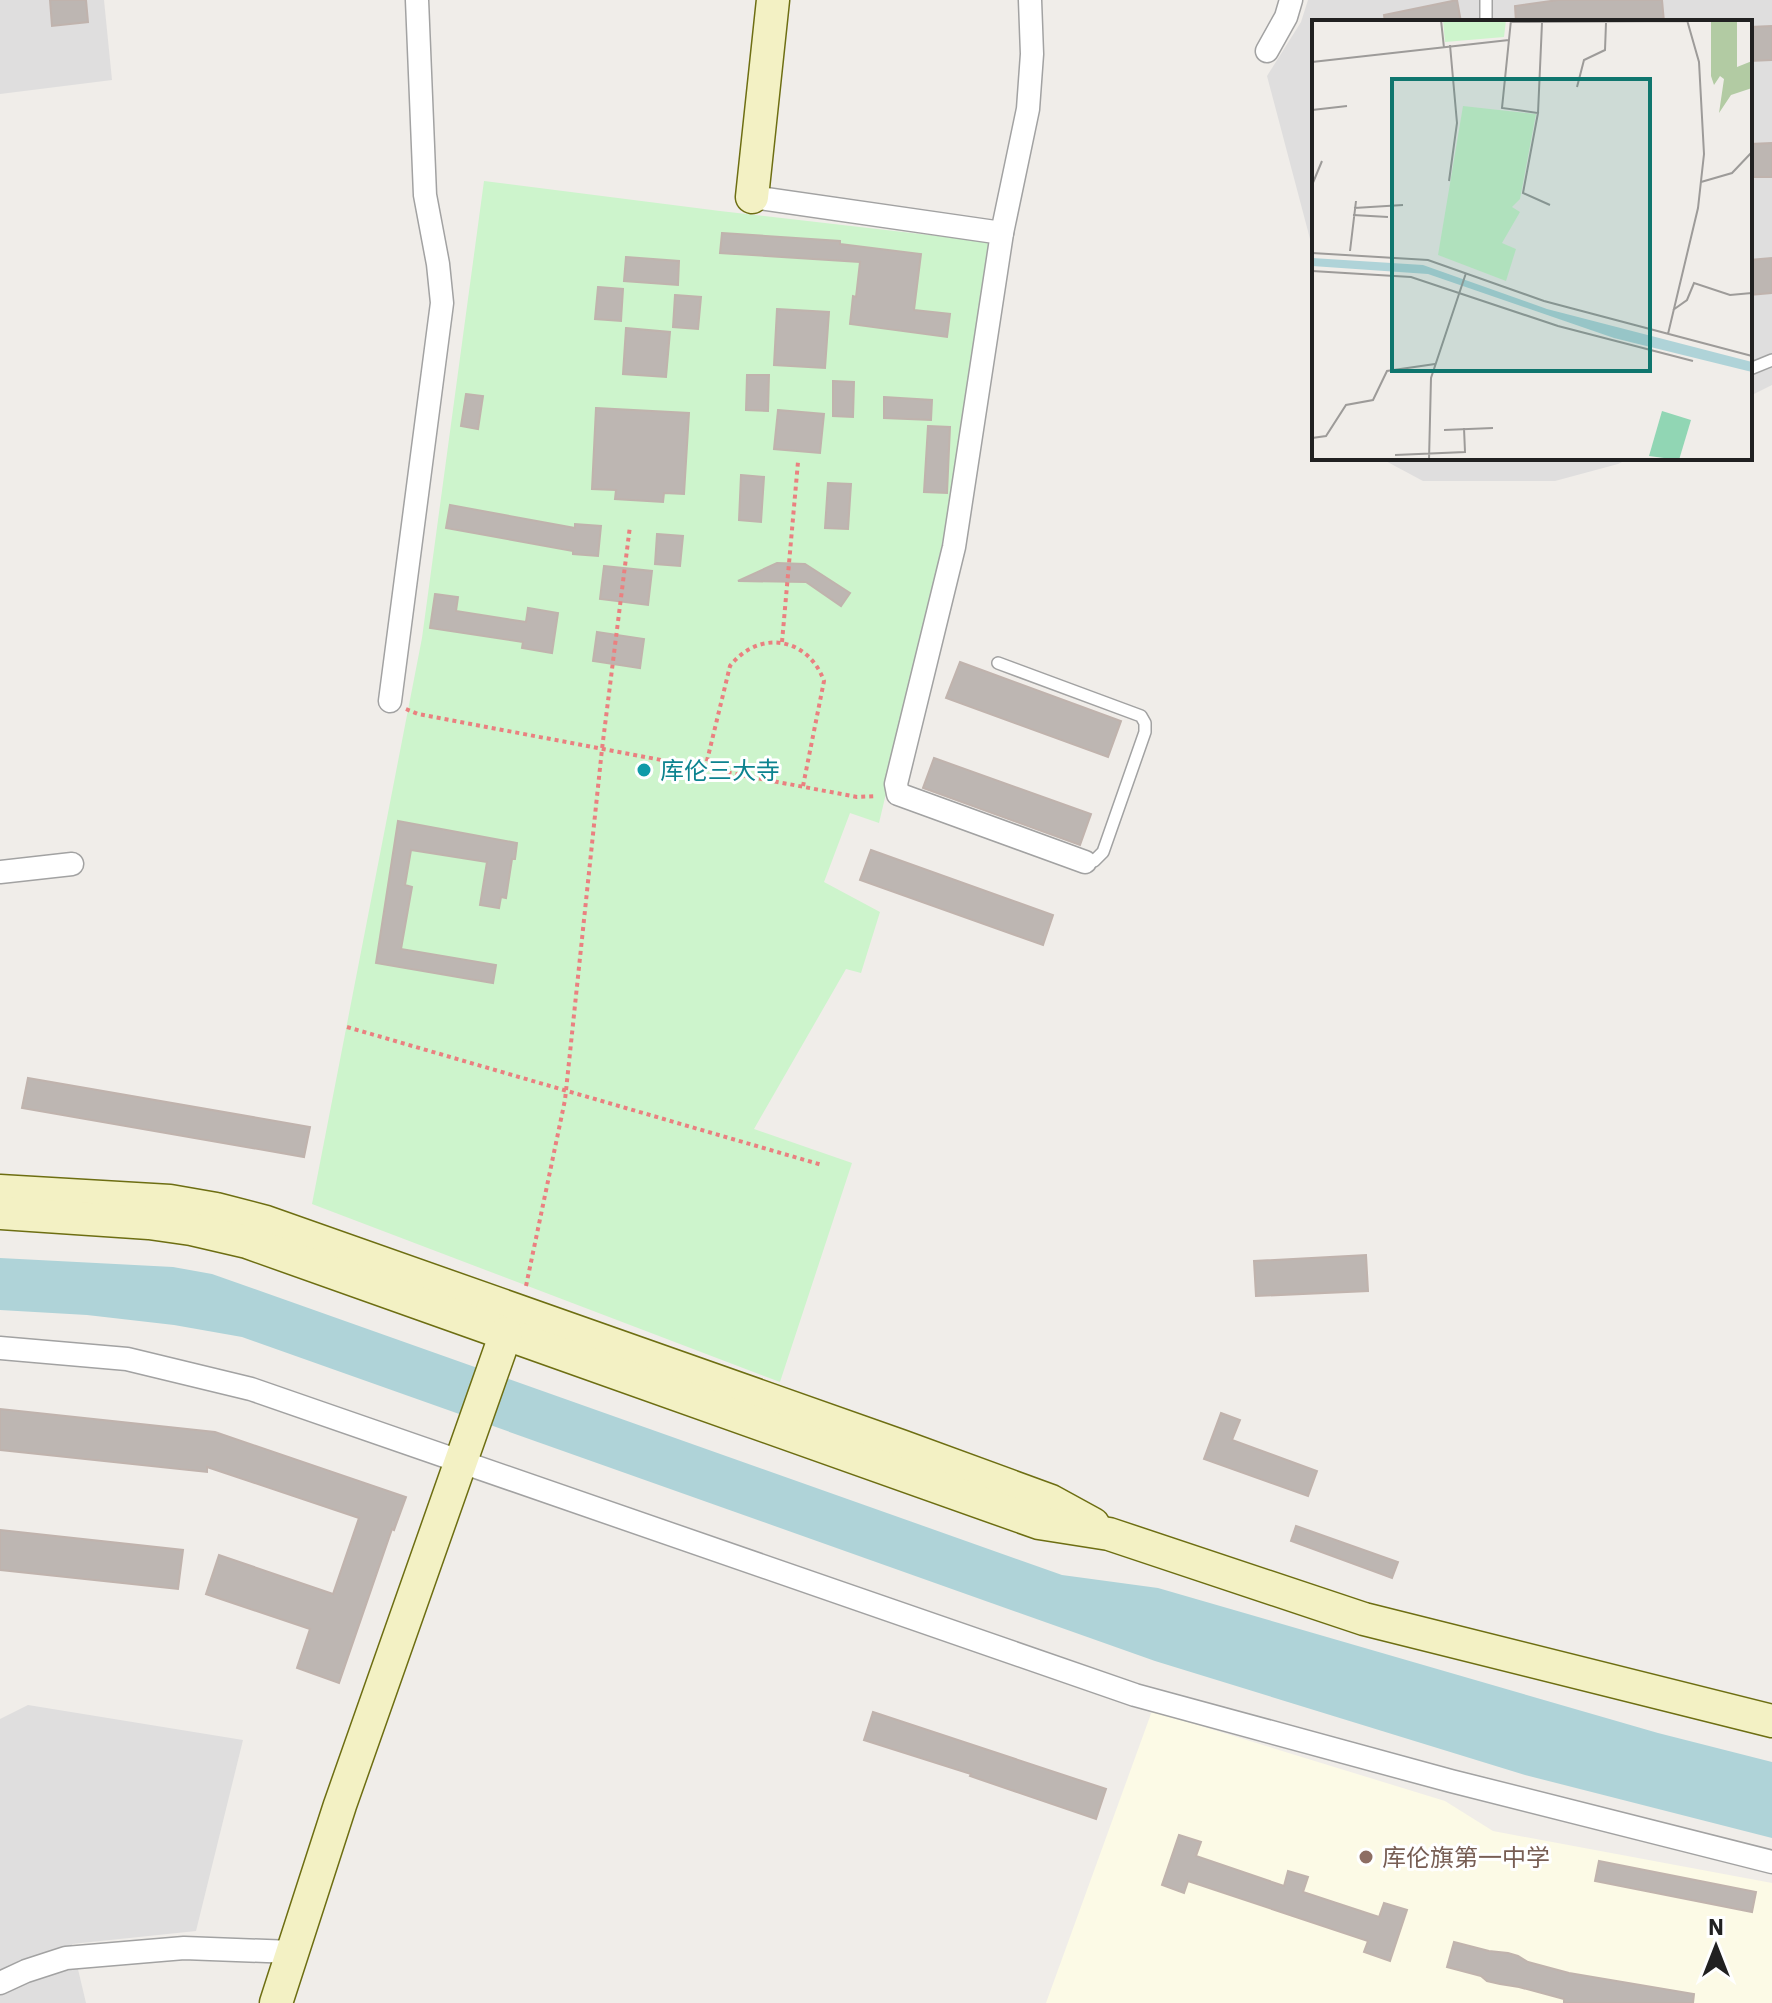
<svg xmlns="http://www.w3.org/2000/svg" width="1772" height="2003" font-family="'IBM Plex Sans','Noto Sans SC',sans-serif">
  <rect width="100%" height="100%" fill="#f0ede9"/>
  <g fill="#dfdede">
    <path d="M0 0H104L112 80 0 94Z"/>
    <path d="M1308 0H1772V385L1750 396V22H1314V254L1267 76 1301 22Z"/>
    <path d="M1380 458H1630L1618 464 1555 481H1423Z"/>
    <path d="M28 1705 243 1740 196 1931 72 1944 86 2003H0V1719Z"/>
  </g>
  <path fill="#fcfae6" d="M1152 1711 1445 1801 1493 1831 1772 1883V2003H1046Z"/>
  <path fill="#cdf4cc" d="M484 181 720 211 990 242 954 489 907 705 879 823 850 813 824 882 880 912 861 973 846 969 754 1129 852 1163 780 1382 312 1204 422 638Z"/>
  <path fill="#afd3d8" d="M0 1258 173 1267 212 1274 1062 1575 1158 1588 1658 1733 1772 1762V1838L1525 1775 1155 1661 242 1337 174 1325 87 1315 0 1310Z"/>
  <g fill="#bdb6b2" stroke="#c0b3ad" stroke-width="2">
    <path d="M50 0H86L88 22 52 26Z"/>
    <path d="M1457 0 1461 22H1385L1384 15Z"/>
    <path d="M1558 0H1662L1664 22H1516L1515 6Z"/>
    <path d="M1772 26V60L1750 61V27Z"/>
    <path d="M1772 143V177H1750V144Z"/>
    <path d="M722 233 840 241V244L921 254 914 310 950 314 947 337 850 324 853 296 856 297 860 262 720 253Z"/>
    <path d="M626 257 679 261 678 285 624 281Z"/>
    <path d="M1772 258V293L1750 295V260Z"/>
    <path d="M598 287 623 289 621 321 595 319Z"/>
    <path d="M675 295 701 297 698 329 673 327Z"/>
    <path d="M777 309 829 312 825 368 774 365Z"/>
    <path d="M626 328 670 332 666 377 623 374Z"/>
    <path d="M747 375H769L768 411 746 410Z"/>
    <path d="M833 381 854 382 853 417 833 416Z"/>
    <path d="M466 394 483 396 478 429 461 426Z"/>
    <path d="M884 397 932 400 931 420 884 418Z"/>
    <path d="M596 408 689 413 684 494 664 493 663 502 615 499 616 490 592 489Z"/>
    <path d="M778 410 824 414 820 453 774 449Z"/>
    <path d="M928 426 950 427 947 493 924 492Z"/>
    <path d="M741 475 764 477 761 522 739 520Z"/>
    <path d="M828 483 851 484 848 529 825 528Z"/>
    <path d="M450 505 575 528V524L601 526 598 556 573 554V551L446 528Z"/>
    <path d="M657 534 683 536 680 566 655 564Z"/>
    <path d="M777 563 805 564 850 593 841 606 806 582 738 581Z"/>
    <path d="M604 566 652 571 648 605 600 599Z"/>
    <path d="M435 594 458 597 456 611 526 622 528 608 558 613 552 653 522 648 523 642 430 628Z"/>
    <path d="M597 632 644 639 640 668 593 661Z"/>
    <path d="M960 662 1121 721 1108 757 946 698Z"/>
    <path d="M934 758 1091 814 1080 845 923 788Z"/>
    <path d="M398 821 517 843 515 859H512L506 898 501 897 499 908 480 905 487 862 411 850 405 885 412 887 401 949 496 965 493 983 376 963Z"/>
    <path d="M871 850 1053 915 1043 945 860 880Z"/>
    <path d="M28 1078 310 1127 304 1157 22 1108Z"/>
    <path d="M1366 1255 1368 1291 1256 1296 1254 1261Z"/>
    <path d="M0 1409 215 1432 406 1497 394 1530 392 1529 339 1683 297 1668 310 1629 206 1594 219 1555 333 1594 359 1518 207 1467V1472L0 1450Z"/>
    <path d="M1221 1413 1240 1420 1232 1440 1317 1471 1308 1496 1204 1459Z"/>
    <path d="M1296 1526 1398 1562 1392 1578 1291 1541Z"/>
    <path d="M0 1530 183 1550 178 1589 0 1570Z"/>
    <path d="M873 1712 1106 1789 1096 1819 970 1776 971 1774 864 1740Z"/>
    <path d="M1179 1835 1201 1842 1196 1856 1284 1886 1288 1871 1308 1877 1303 1892 1379 1917 1384 1903 1407 1910 1390 1961 1364 1952 1368 1941 1188 1881 1184 1893 1162 1885Z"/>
    <path d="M1599 1861 1756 1892 1752 1912 1595 1881Z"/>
    <path d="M1454 1942 1489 1951 1508 1953 1518 1956 1528 1962 1569 1973 1694 1994 1693 2003H1564V1999L1519 1987 1500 1984 1487 1981 1481 1976 1447 1967Z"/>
  </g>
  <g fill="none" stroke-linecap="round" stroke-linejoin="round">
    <defs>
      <g id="lane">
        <path d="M1486 0V22"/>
        <path d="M1750 369 1772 360"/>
        <path d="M998 663 1141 716 1145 723V732L1103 852 1094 861 1085 862"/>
      </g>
      <g id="street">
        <path d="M1267 51 1286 17 1291 0"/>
        <path d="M752 197 1002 233 954 547 896 784 898 794 1085 862"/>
        <path d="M1002 233 1028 109 1032 54 1030 0"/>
        <path d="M390 701 442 303 438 264 425 195 417 0"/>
        <path d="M0 872 72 864"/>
        <path d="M0 1348 127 1359 251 1389 1135 1695 1451 1781 1772 1862"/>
        <path d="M0 1983 26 1971 66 1958 184 1948 292 1952"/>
      </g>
      <g id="secondary">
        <path d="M752 197 773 0"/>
        <path d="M0 1191 170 1201 216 1209 266 1222 901 1446 1051 1501 1093 1524"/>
        <path d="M0 1213 149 1223 191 1229 247 1242 1039 1523 1109 1534 1364 1619 1772 1721"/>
        <path d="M276 2003 340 1805 506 1333"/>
      </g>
    </defs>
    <use href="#lane" stroke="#a2a2a2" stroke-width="14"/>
    <use href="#street" stroke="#a2a2a2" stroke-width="25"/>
    <use href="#secondary" stroke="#6d6e12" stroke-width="35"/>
    <g stroke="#ea8080" stroke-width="4" stroke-dasharray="4 4" stroke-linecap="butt">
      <path d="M782 642 798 462"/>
      <path d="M406 709 418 714 857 797 877 796"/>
      <path d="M705 769 730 666C759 629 808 637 824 681L803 786"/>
      <path d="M347 1027 822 1165"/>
      <path d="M526 1286 565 1100 602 749 630 526"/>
    </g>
    <use href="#lane" stroke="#fff" stroke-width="11"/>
    <use href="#street" stroke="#fff" stroke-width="22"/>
    <use href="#secondary" stroke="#f3f1c4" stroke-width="32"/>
  </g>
  <circle fill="#0f9aa8" stroke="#fff" stroke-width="3" cx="644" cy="770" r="8"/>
  <circle fill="#8d6e63" stroke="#fff" stroke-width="3" cx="1366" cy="1857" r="8"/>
  <g text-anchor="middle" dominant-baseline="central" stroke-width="6" stroke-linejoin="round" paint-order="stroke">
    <g font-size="24" fill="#0d838f" stroke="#fff" text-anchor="start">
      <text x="660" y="770">库伦三大寺</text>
    </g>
    <g font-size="24" fill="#785e54" stroke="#fff" text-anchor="start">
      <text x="1382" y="1857">库伦旗第一中学</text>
    </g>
  </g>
  <g transform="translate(1312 20)">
    <rect width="440" height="440" fill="#f0ede9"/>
    <path d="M399 0H425V47L440 41V68L419 75 407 93 412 59 408 56 402 65 399 56Z" fill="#b2cba3"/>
    <path d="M131 0H194L192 17 133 22ZM151 86 224 94 208 179 200 187 208 192 190 223 204 229 194 261 126 235Z" fill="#cdf4cc"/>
    <path d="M350 391 379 400 367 440 337 436Z" fill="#91d6b4"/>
    <path d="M0 238 111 245 235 289 440 342V352L302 318 116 254 0 246Z" fill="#afd3d8"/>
    <path fill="none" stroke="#9d9b99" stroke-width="2" d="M129 0 132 28M199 0 190 88 226 93 211 173 238 185M199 2 376 1M0 42 197 20M265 67 272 40 293 30 294 3M0 90 35 86M226 93 230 3M137 161 145 103 138 25M389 162 420 153 440 132M0 165 10 141M42 188 91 185M41 195 76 197M38 231 44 181M0 233 116 240 232 281 440 336M0 251 99 257 246 306 381 341M361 290 375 280 382 263 418 275 440 273M356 314 386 188 392 134 387 42 375 0M132 410 181 408M0 418 14 416 34 385 61 380 75 351 123 344M83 435 153 432 152 408M117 440 119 358 154 253"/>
    <path fill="#0f766e" fill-opacity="0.15" stroke="#0f766e" stroke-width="4" d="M80 59H338V351H80Z"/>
    <rect width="440" height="440" fill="none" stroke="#212121" stroke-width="4"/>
  </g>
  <g transform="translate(1716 1947)" stroke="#ffffff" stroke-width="6" paint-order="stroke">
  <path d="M0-6L14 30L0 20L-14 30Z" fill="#212121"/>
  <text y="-12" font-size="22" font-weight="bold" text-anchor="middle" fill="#212121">N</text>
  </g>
</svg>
